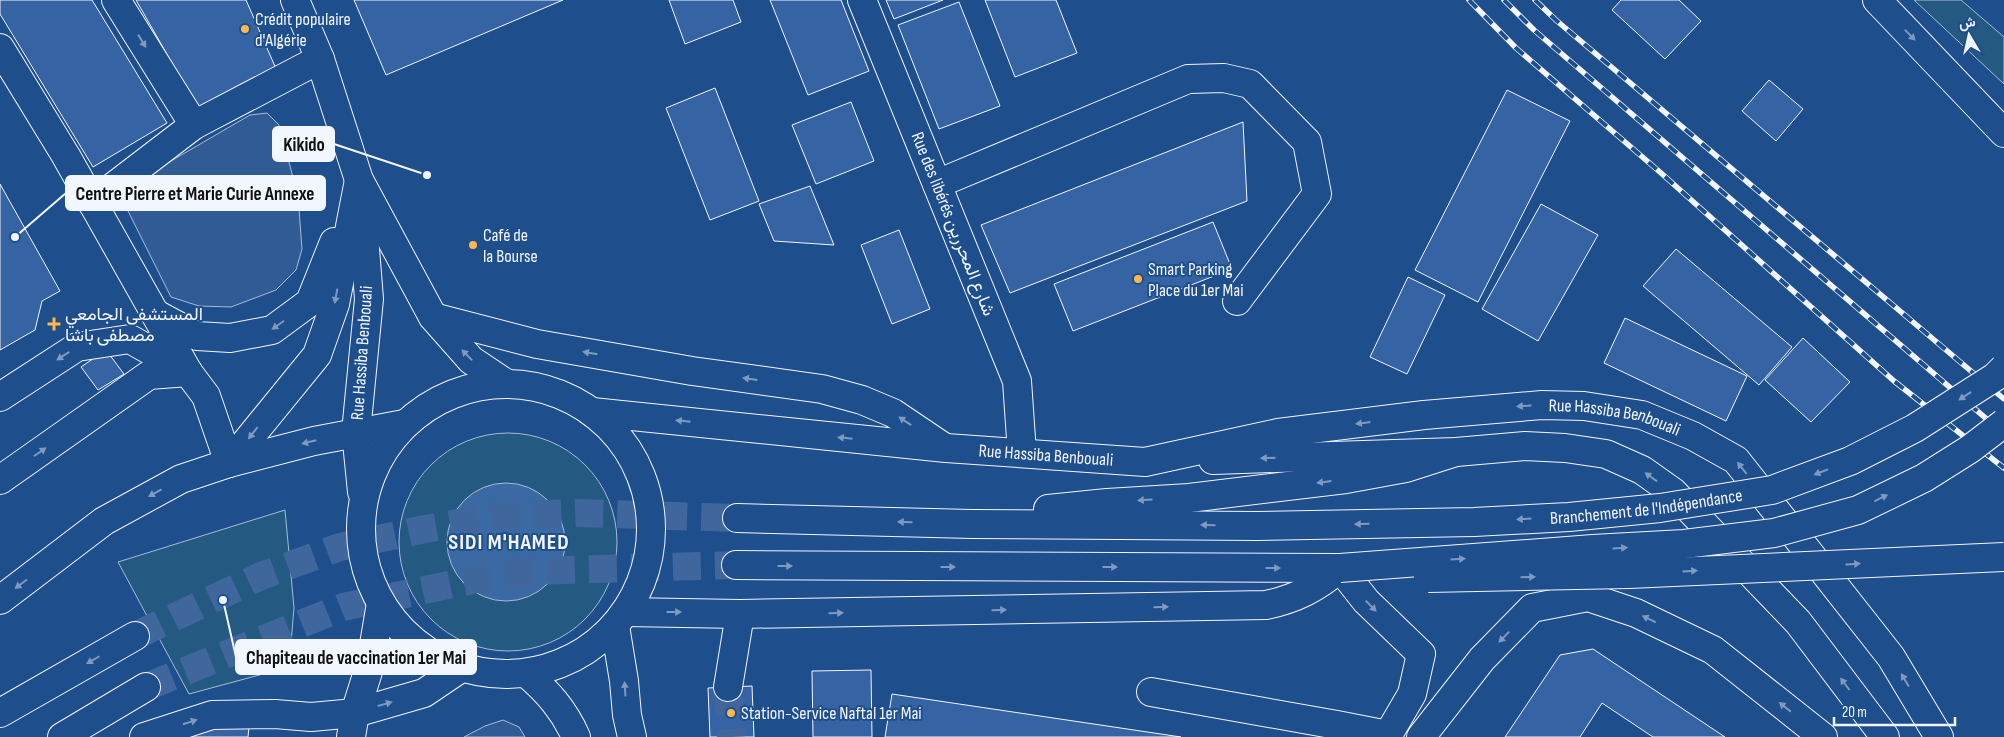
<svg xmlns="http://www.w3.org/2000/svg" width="2004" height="737" font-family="'Sofia Sans Condensed',Vazirmatn,sans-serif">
  <rect width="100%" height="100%" fill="#1f4e8c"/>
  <g fill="#245a82" stroke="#a8bbd7">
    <path d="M1914 0H1961L2004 37V84Z"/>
    <circle cx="508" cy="542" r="109"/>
    <path d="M285 510 294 608 289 667 189 694 118 562Z"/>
  </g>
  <g fill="#305b95" stroke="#a8bbd7">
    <path d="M267 113 279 125 298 196 302 249 296 270 276 290 231 307 199 306 171 297 126 207 131 194 140 179 250 115Z"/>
    <path d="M503 720 519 727 525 737H464L485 726Z"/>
  </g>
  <circle fill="#3b69a3" stroke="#a8bbd7" cx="506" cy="542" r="59"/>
  <g fill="#3563a3" stroke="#f2f6ff">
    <path d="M0 0H92L167 123 93 167 0 14Z"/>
    <path d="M136 0H246L277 71 201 114Z"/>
    <path d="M354 0H563L386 75Z"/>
    <path d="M669 0H733L741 22 685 44Z"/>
    <path d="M770 0H841L869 71 808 95Z"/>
    <path d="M886 0H943L894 19Z"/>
    <path d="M985 0H1056L1077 53 1015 77Z"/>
    <path d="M1621 0H1679L1701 21 1665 59 1612 10Z"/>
    <path d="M959 2 1000 106 939 129 898 25Z"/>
    <path d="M1769 80 1803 109 1776 141 1742 111Z"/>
    <path d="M715 88 759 201 710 220 666 108Z"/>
    <path d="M1507 90 1570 121 1478 302 1415 270Z"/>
    <path d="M851 102 874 161 816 184 792 125Z"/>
    <path d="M1243 122 1247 201 1010 293 981 225Z"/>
    <path d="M0 184 60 291 42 301 35 330 0 350Z"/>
    <path d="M810 186 834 245 774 241 759 204Z"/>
    <path d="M1541 204 1598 235 1538 341 1482 309Z"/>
    <path d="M1213 222 1232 269 1073 331 1054 284Z"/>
    <path d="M899 230 930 309 892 324 861 245Z"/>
    <path d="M1676 249 1792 347 1759 385 1643 286Z"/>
    <path d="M1408 277 1445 295 1407 374 1370 357Z"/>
    <path d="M1625 318 1747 376 1726 421 1604 363Z"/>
    <path d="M1803 338 1850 382 1811 422 1765 380Z"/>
    <path d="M106 350 124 374 98 390 81 367Z"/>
    <path d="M1593 649 1725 737H1653L1602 703 1580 737H1505L1560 655Z"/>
    <path d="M871 670 872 737H813L812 671Z"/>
    <path d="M752 686 754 737H710L708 688Z"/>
    <path d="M892 694 1181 737H885Z"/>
    <path d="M213 722 249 727 248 737H174Z"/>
  </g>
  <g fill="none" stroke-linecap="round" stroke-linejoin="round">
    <path stroke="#3f679d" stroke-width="28" stroke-dasharray="28 14" stroke-linecap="butt" d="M728 687 731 737"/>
    <g stroke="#3f679d" stroke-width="28" stroke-dasharray="28 14" stroke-linecap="butt">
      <path d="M135 636 261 576 340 547 425 529 499 516 577 513 737 518"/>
      <path d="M146 687 343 607 477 579 532 571 736 565"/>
    </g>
    <defs>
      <g id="minor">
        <path d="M116 0 194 125"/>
        <path d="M862 0 1017 381 1022 453"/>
        <path d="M0 48 66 156 188 372 206 396 229 463"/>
        <path d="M937 184 1188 79 1224 78 1250 84 1307 142 1317 194 1237 301"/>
        <path d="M92 203 194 125 320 59"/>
        <path d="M0 397 77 347 130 339 188 372"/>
        <path d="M0 480 149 375 188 372"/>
        <path d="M1340 568 1366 601 1421 654 1412 694 1388 735 1389 737"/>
        <path d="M615 626 624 681 627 715 632 737"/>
        <path d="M526 673C548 692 564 710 576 737"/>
        <path d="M728 687 740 614"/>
        <path d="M1151 692 1337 725 1388 735"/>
        <path d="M1421 737 1482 659 1532 608 1588 597 1636 613 1713 650 1823 737"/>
      </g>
      <g id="major">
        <path d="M295 0 320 59 359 180 433 317 471 360 507 384"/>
        <path d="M362 211 369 299 356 432 362 492"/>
        <path d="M156 314 197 336 230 338 272 330 310 302 334 242"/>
        <path d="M433 317 537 344 692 371 822 389 862 400 893 413 942 446"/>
        <circle cx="506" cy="529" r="145"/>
        <path id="s1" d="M592 412 946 448 1145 462 1278 433 1424 415 1542 405 1584 406 1642 415 1693 436 1736 460 1891 657 1939 737"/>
        <path d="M1213 460 1456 452 1525 446 1565 448 1606 454 1642 470 1673 492 1798 622 1885 737"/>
        <path d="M229 463 317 355 335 304 359 180"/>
        <path d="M0 600 104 521 181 479 229 463 314 441 404 424"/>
        <path d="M625 612 740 614 1266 605C1295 599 1317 588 1340 568"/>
        <path d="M144 737 212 715 275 714 311 717 355 713 424 693 461 668"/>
        <path d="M351 737 355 713 371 662 381 603"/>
      </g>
      <g id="highway">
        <path d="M1877 0 2004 133"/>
        <path d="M1048 509 1107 503 1189 498 1346 479 1406 468 1456 452"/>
        <path d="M737 518 972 524 1257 526"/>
        <path d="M736 565 1340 568"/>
        <path d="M0 713 135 636"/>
        <path d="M62 737 146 687"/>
      </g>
    </defs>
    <use href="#minor" stroke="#f2f6ff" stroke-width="30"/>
    <use href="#major" stroke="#f2f6ff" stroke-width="30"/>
    <use href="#highway" stroke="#f2f6ff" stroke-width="30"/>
    <use href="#minor" stroke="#1f4e8c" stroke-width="28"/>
    <use href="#major" stroke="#1f4e8c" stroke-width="28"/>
    <use href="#highway" stroke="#1f4e8c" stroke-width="28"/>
    <defs>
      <g id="rail">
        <path d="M1469 0 1516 48 1661 173 1894 381 2004 468"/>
        <path d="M1504 0 1534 30 2004 434"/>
        <path d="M1535 0 1557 21 2004 399"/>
      </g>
    </defs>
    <use href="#rail" stroke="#f2f6ff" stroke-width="5.5"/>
    <use href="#rail" stroke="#1f4e8c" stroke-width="4" stroke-dasharray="11" stroke-linecap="butt"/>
    <defs>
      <g id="highway-bridge">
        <path id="s2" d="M1257 526 1474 522 1569 517 1660 508 1772 490 1850 461 1915 428 1995 377 2004 368"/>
        <path d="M1340 568 1593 549 1684 544 1774 533 1858 510 1924 478 1970 449 2004 423"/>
        <path d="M1428 578 1629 574 2004 557"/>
      </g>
    </defs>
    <use href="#highway-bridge" stroke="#f2f6ff" stroke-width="30" stroke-linecap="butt"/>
    <use href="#highway-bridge" stroke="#1f4e8c" stroke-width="28"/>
  </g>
  <defs><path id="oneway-solid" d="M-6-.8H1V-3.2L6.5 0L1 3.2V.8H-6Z" transform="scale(1.25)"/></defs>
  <g fill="#7e9ac0">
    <use href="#oneway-solid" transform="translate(1910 35) rotate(46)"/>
    <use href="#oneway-solid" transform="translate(142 41) rotate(58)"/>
    <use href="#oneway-solid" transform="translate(336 296) rotate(101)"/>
    <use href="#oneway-solid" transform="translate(278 325) rotate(145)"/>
    <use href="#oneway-solid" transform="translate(590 353) rotate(-170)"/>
    <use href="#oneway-solid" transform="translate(467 355) rotate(-134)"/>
    <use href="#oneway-solid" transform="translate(63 356) rotate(147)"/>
    <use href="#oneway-solid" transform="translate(750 379) rotate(-172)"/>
    <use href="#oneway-solid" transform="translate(1965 396) rotate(147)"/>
    <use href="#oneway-solid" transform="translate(1524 406) rotate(176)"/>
    <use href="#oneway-solid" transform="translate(683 421) rotate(-174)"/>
    <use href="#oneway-solid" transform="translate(905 421) rotate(-146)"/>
    <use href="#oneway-solid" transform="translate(1363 423) rotate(173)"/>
    <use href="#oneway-solid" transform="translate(253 433) rotate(128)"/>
    <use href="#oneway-solid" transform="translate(845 438) rotate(-174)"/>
    <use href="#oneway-solid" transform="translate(309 442) rotate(166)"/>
    <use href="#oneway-solid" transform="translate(40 452) rotate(-35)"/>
    <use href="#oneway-solid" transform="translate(1268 458) rotate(178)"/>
    <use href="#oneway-solid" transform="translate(1742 468) rotate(-128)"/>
    <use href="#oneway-solid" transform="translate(1821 472) rotate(159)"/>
    <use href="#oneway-solid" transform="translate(1651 477) rotate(-144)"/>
    <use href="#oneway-solid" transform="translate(1324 482) rotate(173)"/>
    <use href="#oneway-solid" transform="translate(155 493) rotate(151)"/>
    <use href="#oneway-solid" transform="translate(1881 498) rotate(-26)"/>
    <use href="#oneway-solid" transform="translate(1145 500) rotate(177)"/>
    <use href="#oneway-solid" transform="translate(1524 519) rotate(177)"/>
    <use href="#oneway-solid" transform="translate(905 522) rotate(-179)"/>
    <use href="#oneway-solid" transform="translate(1362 524) rotate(179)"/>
    <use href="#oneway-solid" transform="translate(1208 525) rotate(-179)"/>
    <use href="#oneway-solid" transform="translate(1620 548) rotate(-3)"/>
    <use href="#oneway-solid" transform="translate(1458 559) rotate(-4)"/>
    <use href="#oneway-solid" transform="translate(1853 564) rotate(-3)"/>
    <use href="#oneway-solid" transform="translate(785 566)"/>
    <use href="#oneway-solid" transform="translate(948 567)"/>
    <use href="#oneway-solid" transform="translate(1110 567)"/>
    <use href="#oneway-solid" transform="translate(1273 568)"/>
    <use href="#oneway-solid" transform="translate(1690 571) rotate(-3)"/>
    <use href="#oneway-solid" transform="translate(1528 577) rotate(-2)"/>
    <use href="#oneway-solid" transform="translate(21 584) rotate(143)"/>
    <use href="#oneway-solid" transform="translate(1371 606) rotate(45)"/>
    <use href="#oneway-solid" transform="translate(1161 607) rotate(-1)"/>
    <use href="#oneway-solid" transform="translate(999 610) rotate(-1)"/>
    <use href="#oneway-solid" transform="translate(674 612)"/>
    <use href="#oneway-solid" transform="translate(836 613) rotate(-1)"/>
    <use href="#oneway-solid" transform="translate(1649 619) rotate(-154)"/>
    <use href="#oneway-solid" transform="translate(1504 637) rotate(134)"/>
    <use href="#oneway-solid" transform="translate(93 660) rotate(150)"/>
    <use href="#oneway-solid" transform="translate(1905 680) rotate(-121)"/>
    <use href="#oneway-solid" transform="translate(1845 684) rotate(-127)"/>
    <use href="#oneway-solid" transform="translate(625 689) rotate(-94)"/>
    <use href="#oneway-solid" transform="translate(385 704) rotate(-16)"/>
    <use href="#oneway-solid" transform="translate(1785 707) rotate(-142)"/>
    <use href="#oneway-solid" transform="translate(190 722) rotate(-18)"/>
  </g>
  <g fill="#ffb74d" stroke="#1f4e8c" stroke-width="2">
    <circle cx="245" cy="29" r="5"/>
    <circle cx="473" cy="245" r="5"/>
    <circle cx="1138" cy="279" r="5"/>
    <path d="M51.5 316.5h5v5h5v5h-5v5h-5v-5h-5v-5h5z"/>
    <circle cx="731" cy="713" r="5"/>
  </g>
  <g text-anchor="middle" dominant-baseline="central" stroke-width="4" stroke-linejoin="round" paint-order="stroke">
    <g font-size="18" fill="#f2f6ff" stroke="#1f4e8c" text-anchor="start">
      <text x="255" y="19">Crédit populaire<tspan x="255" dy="21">d'Algérie</tspan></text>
      <text x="483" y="235">Café de<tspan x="483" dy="21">la Bourse</tspan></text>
      <text x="1148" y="269">Smart Parking<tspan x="1148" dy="21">Place du 1er Mai</tspan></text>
      <text x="65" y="314">المستشفى الجامعي<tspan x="65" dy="21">مصطفى باشا</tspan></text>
      <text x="741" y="713">Station-Service Naftal 1er Mai</text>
    </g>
    <g font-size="18" fill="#f2f6ff" stroke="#1f4e8c">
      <text transform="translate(953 224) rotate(68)">Rue des libérés شارع المحررين</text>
      <text transform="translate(362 353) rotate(-86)">Rue Hassiba Benbouali</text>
      <text stroke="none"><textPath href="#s1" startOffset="1031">Rue Hassiba Benbouali</textPath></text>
      <text stroke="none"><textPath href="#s1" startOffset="456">Rue Hassiba Benbouali</textPath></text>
      <text stroke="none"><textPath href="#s2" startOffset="390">Branchement de l'Indépendance</textPath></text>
    </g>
    <g font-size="22" font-weight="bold" letter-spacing="1" fill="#f2f6ff" stroke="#1f4e8c">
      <text x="509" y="542">SIDI M'HAMED</text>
    </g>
  </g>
  <path fill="none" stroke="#f2f6ff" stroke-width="2" d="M427 175L334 144M15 237L66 193M223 600L236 657"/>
  <g fill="#f2f6ff" stroke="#1f4e8c" stroke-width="2">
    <circle cx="427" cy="175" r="5"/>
    <circle cx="15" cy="237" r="5"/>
    <circle cx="223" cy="600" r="5"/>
  </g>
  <g fill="#f2f6ff" stroke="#f2f6ff" stroke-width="2">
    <rect x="273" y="127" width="61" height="34" rx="5"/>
    <rect x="66" y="176" width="259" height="34" rx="5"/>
    <rect x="236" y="640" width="240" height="34" rx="5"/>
  </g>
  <g font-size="19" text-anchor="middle" font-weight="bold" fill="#111">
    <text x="304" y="151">Kikido</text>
    <text x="195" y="200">Centre Pierre et Marie Curie Annexe</text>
    <text x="356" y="664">Chapiteau de vaccination 1er Mai</text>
  </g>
  <g transform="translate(1969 35) rotate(351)" stroke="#1f4e8c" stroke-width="4" paint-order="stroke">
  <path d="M0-4L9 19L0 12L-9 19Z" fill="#f2f6ff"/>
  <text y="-8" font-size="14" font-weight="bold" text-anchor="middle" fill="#f2f6ff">ش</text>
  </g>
  <path d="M1834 717v8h121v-8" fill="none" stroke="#f2f6ff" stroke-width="2.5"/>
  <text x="1842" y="717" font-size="15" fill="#f2f6ff" stroke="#1f4e8c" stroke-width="4" paint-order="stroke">20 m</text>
</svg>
